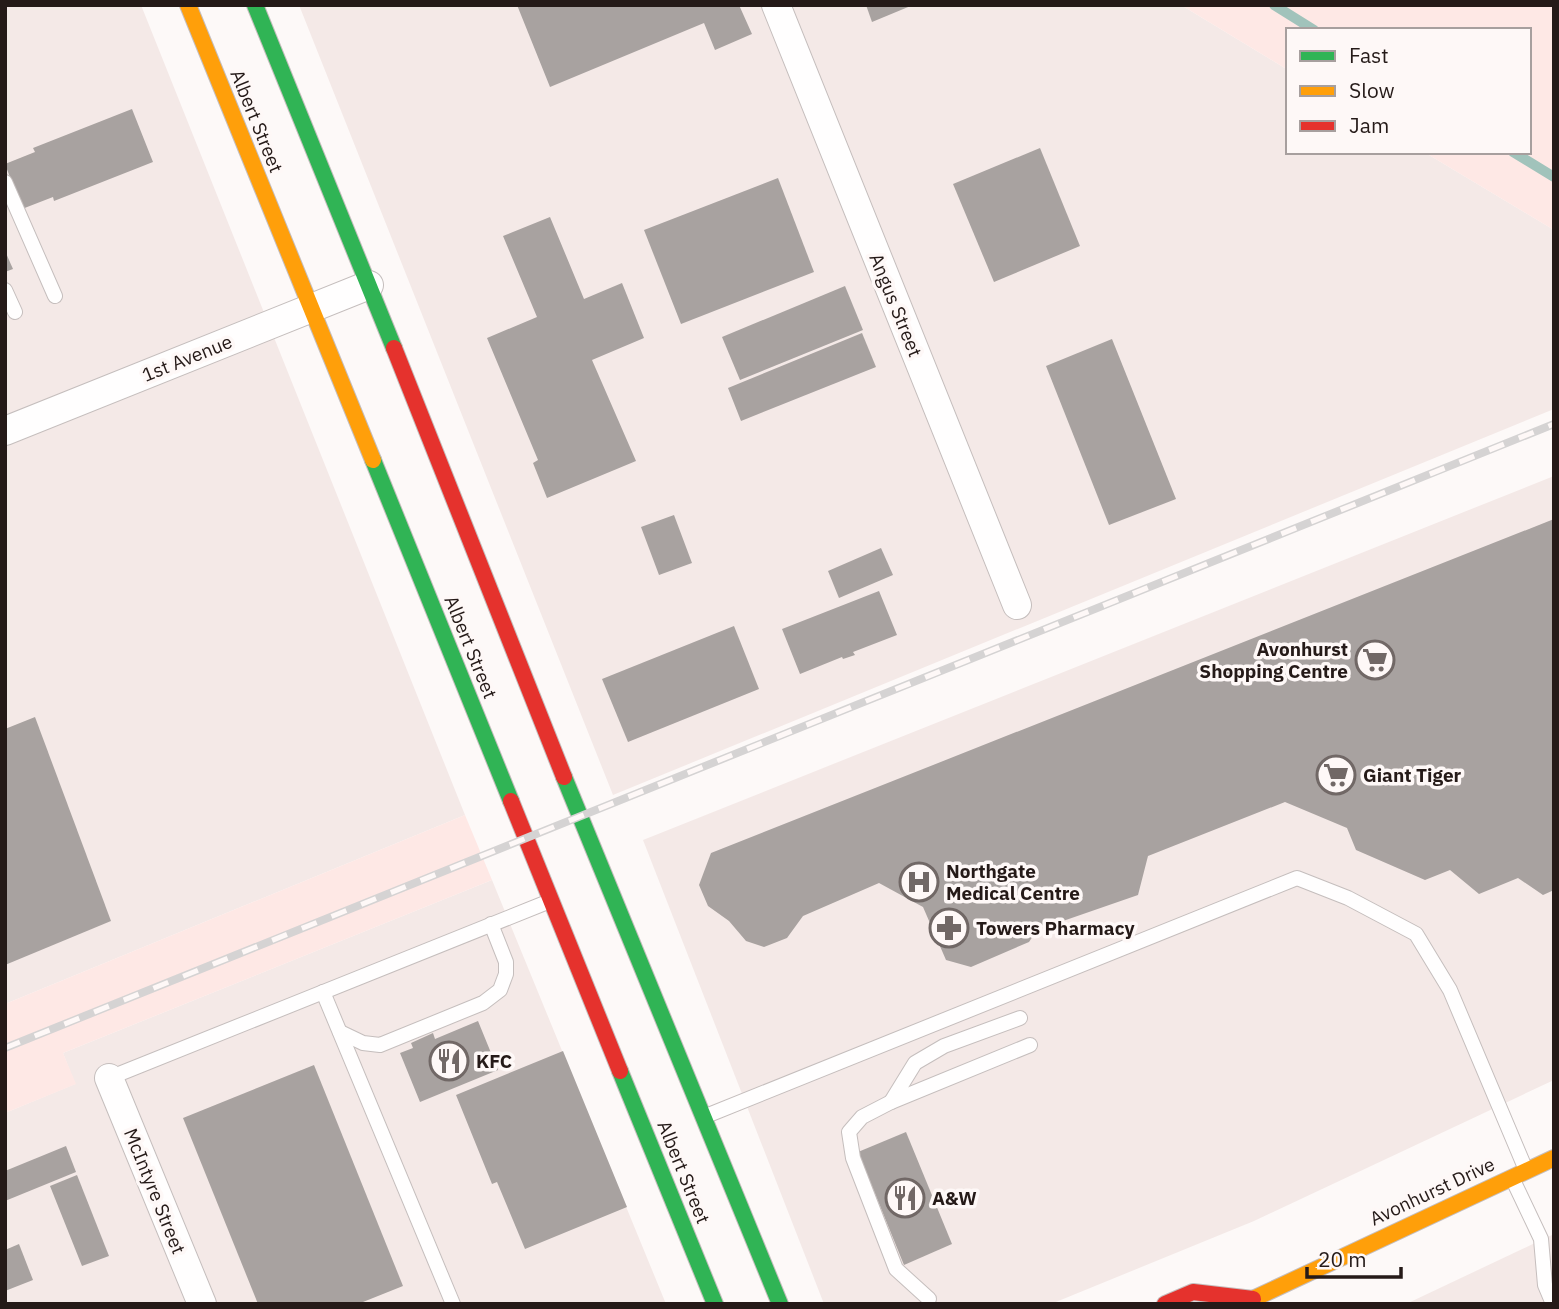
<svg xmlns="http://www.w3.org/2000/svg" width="1559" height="1309" font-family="'IBM Plex Sans',sans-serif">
  <rect width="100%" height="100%" fill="#fdf9f8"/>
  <g fill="#f4e9e7">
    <path d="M5 5H141L465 815 5 1004Z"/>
    <path d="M299 5H1181L1288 70V152H1424L1554 230V409L613 795Z"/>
    <path d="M1554 476V1080L1254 1221 1051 1304H824L643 840Z"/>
    <path d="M492 880 666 1304H5V1113L75 1084 63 1053Z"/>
    <path d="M1554 1234V1304H1406Z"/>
  </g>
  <g fill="#fee8e5">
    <path d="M1181 5H1554V230L1424 152H1529V30H1288V70Z"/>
    <path d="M465 815 492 880 63 1053 76 1084 5 1113V1004Z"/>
  </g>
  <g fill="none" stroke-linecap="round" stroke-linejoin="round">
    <g stroke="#a1c3bb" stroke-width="10">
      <path d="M1274 5 1314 30"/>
      <path d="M1513 152 1554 177"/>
    </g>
  </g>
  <g fill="#a8a2a0">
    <path d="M517 5H739L752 34 715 50 704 23 550 87Z"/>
    <path d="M866 5H913L872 22Z"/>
    <path d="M132 109 153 162 54 201 53 197 22 209 5 164 35 152 33 148Z"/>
    <path d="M1040 148 1080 246 994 282 953 184Z"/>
    <path d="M778 178 814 272 681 324 644 230Z"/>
    <path d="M550 217 584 299 622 283 644 338 592 360 636 461 547 498 533 463 538 460 487 338 537 317 503 236Z"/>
    <path d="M5 251 13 269 5 272Z"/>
    <path d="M845 286 863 330 740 380 722 337Z"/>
    <path d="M862 333 876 367 741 421 728 388Z"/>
    <path d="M1112 339 1176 499 1109 525 1046 366Z"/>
    <path d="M674 515 692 563 659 575 641 527Z"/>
    <path d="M1554 519V890L1543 895 1518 878 1479 894 1450 870 1425 880 1356 850 1347 828 1285 802 1148 856 1138 895 1037 930 1029 942 971 967 946 960 923 907 879 883 803 916 787 938 764 947 746 941 729 921 708 906 699 885 711 853Z"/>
    <path d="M881 548 893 575 839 598 828 571Z"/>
    <path d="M879 591 897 635 853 652 855 655 843 659 842 657 800 674 782 629Z"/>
    <path d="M734 626 759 689 628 742 602 679Z"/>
    <path d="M35 717 111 921 5 965V729Z"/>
    <path d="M478 1021 498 1070 420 1102 400 1053 413 1048 411 1043 433 1033 435 1039Z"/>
    <path d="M563 1051 627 1207 525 1249 497 1182 492 1184 456 1095Z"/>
    <path d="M314 1065 403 1286 358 1304H258L183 1118Z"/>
    <path d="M906 1132 952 1244 904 1265 858 1152Z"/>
    <path d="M66 1146 76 1172 5 1201V1171Z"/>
    <path d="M77 1175 109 1256 82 1266 50 1186Z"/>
    <path d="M19 1244 33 1280 5 1291V1250Z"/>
  </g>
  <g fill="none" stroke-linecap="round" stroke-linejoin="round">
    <defs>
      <g id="lane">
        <path d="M5 182 55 296"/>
        <path d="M5 290 15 312"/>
        <path d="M323 992 453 1304"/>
        <path d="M340 1032 363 1043 380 1045 483 1003 500 990 506 974V962L491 924"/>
        <path d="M109 1078 550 901"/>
        <path d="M891 1102 915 1063 944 1046 1020 1018"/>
        <path d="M706 1116 1297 878 1348 898 1416 934 1450 990 1526 1170"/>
        <path d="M1513 1180 1541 1239 1545 1285 1553 1304"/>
        <path d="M929 1299 896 1269 853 1158 849 1132 862 1117 891 1102 1030 1045"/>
      </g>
      <g id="street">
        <path d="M776 5 1017 605"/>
        <path d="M5 431 369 285"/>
        <path d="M109 1078 202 1304"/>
      </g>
      <g id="fast">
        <path d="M255 5 394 348"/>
        <path d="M373 460 511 801"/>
        <path d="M564 777 780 1304"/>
        <path d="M620 1071 715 1304"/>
      </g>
      <g id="slow">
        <path d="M188 5 373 460"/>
        <path d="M1249 1304 1253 1299 1554 1158"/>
      </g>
      <g id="jam">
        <path d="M394 348 564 777"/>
        <path d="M511 801 620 1071"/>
        <path d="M1165 1304 1193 1292 1253 1299"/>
      </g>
    </defs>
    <use href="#lane" stroke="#c5bebd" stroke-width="16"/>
    <use href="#street" stroke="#c5bebd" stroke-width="30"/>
    <use href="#fast" stroke="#c5bebd" stroke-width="18"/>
    <use href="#slow" stroke="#c5bebd" stroke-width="18"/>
    <use href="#jam" stroke="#c5bebd" stroke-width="18"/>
    <use href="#lane" stroke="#fffefe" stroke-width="14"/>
    <use href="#street" stroke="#fffefe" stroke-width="28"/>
    <use href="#fast" stroke="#30b455" stroke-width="16"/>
    <use href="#slow" stroke="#ff9f0a" stroke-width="16"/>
    <use href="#jam" stroke="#e5322d" stroke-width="16"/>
    <defs>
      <path id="rail" d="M5 1048 1554 424"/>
    </defs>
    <use href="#rail" stroke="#d5d3d3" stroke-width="8"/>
    <use href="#rail" stroke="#fef8f7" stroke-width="5" stroke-dasharray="16" stroke-linecap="butt"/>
  </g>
  <defs>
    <symbol id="supermarket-ring" viewBox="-11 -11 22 22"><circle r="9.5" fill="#fef8f7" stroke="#716866" stroke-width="1.5"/><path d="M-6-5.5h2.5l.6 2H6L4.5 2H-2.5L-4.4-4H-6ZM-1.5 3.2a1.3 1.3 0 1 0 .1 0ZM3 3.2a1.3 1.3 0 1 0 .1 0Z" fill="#716866"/></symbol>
    <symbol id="hospital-ring" viewBox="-11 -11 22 22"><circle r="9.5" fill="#fef8f7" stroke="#716866" stroke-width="1.5"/><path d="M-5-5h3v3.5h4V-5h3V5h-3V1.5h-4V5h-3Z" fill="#716866"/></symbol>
    <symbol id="pharmacy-ring" viewBox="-11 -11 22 22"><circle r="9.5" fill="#fef8f7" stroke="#716866" stroke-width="1.5"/><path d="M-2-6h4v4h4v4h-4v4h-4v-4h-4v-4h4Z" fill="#716866"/></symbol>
    <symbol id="restaurant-ring" viewBox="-11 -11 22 22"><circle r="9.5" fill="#fef8f7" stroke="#716866" stroke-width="1.5"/><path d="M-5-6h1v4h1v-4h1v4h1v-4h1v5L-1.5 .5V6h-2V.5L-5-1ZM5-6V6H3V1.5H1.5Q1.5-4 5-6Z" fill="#716866"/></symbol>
  </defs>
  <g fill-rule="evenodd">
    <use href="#supermarket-ring" x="1353" y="638" width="44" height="44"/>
    <use href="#supermarket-ring" x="1314" y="753" width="44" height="44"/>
    <use href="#hospital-ring" x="897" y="860" width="44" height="44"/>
    <use href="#pharmacy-ring" x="927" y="906" width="44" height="44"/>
    <use href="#restaurant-ring" x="427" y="1039" width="44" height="44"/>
    <use href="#restaurant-ring" x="883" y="1176" width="44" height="44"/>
  </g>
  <g text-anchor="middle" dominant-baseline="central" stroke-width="7" stroke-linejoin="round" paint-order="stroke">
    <g font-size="19" fill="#251a18" stroke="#fef8f7">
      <text transform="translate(257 121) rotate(68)">Albert Street</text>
      <text transform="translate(896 305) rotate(68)">Angus Street</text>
      <text transform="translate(187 358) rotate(-22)">1st Avenue</text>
      <text transform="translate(471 647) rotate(68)">Albert Street</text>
      <text transform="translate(684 1172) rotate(68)">Albert Street</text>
      <text transform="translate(155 1191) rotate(68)">McIntyre Street</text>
      <text transform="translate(1432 1191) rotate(-25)">Avonhurst Drive</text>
    </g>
    <g font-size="19" font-weight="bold" fill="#251a18" stroke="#fef8f7" text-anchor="start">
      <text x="1348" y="649" text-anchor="end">Avonhurst<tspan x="1348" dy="22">Shopping Centre</tspan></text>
      <text x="1363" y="775">Giant Tiger</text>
      <text x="946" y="871">Northgate<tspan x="946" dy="22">Medical Centre</tspan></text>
      <text x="976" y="928">Towers Pharmacy</text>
      <text x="476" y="1061">KFC</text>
      <text x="932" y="1198">A&amp;W</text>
    </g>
  </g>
  <rect width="1559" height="1309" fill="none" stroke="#251a18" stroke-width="14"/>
  <rect x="1286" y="28" width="245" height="126" fill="#fef8f7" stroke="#a79f9e" stroke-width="2"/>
  <rect x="1300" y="51" width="35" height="10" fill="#30b455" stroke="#a79f9e" stroke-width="2"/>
  <text x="1349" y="63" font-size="21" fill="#251a18">Fast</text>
  <rect x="1300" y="86" width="35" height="10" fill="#ff9f0a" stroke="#a79f9e" stroke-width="2"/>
  <text x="1349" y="98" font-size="21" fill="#251a18">Slow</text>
  <rect x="1300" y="121" width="35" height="10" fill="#e5322d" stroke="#a79f9e" stroke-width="2"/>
  <text x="1349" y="133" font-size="21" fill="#251a18">Jam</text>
  <path d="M1307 1267v10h94v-10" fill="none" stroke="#251a18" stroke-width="3.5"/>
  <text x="1318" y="1267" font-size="21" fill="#251a18" stroke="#fef8f7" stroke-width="5" paint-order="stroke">20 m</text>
</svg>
